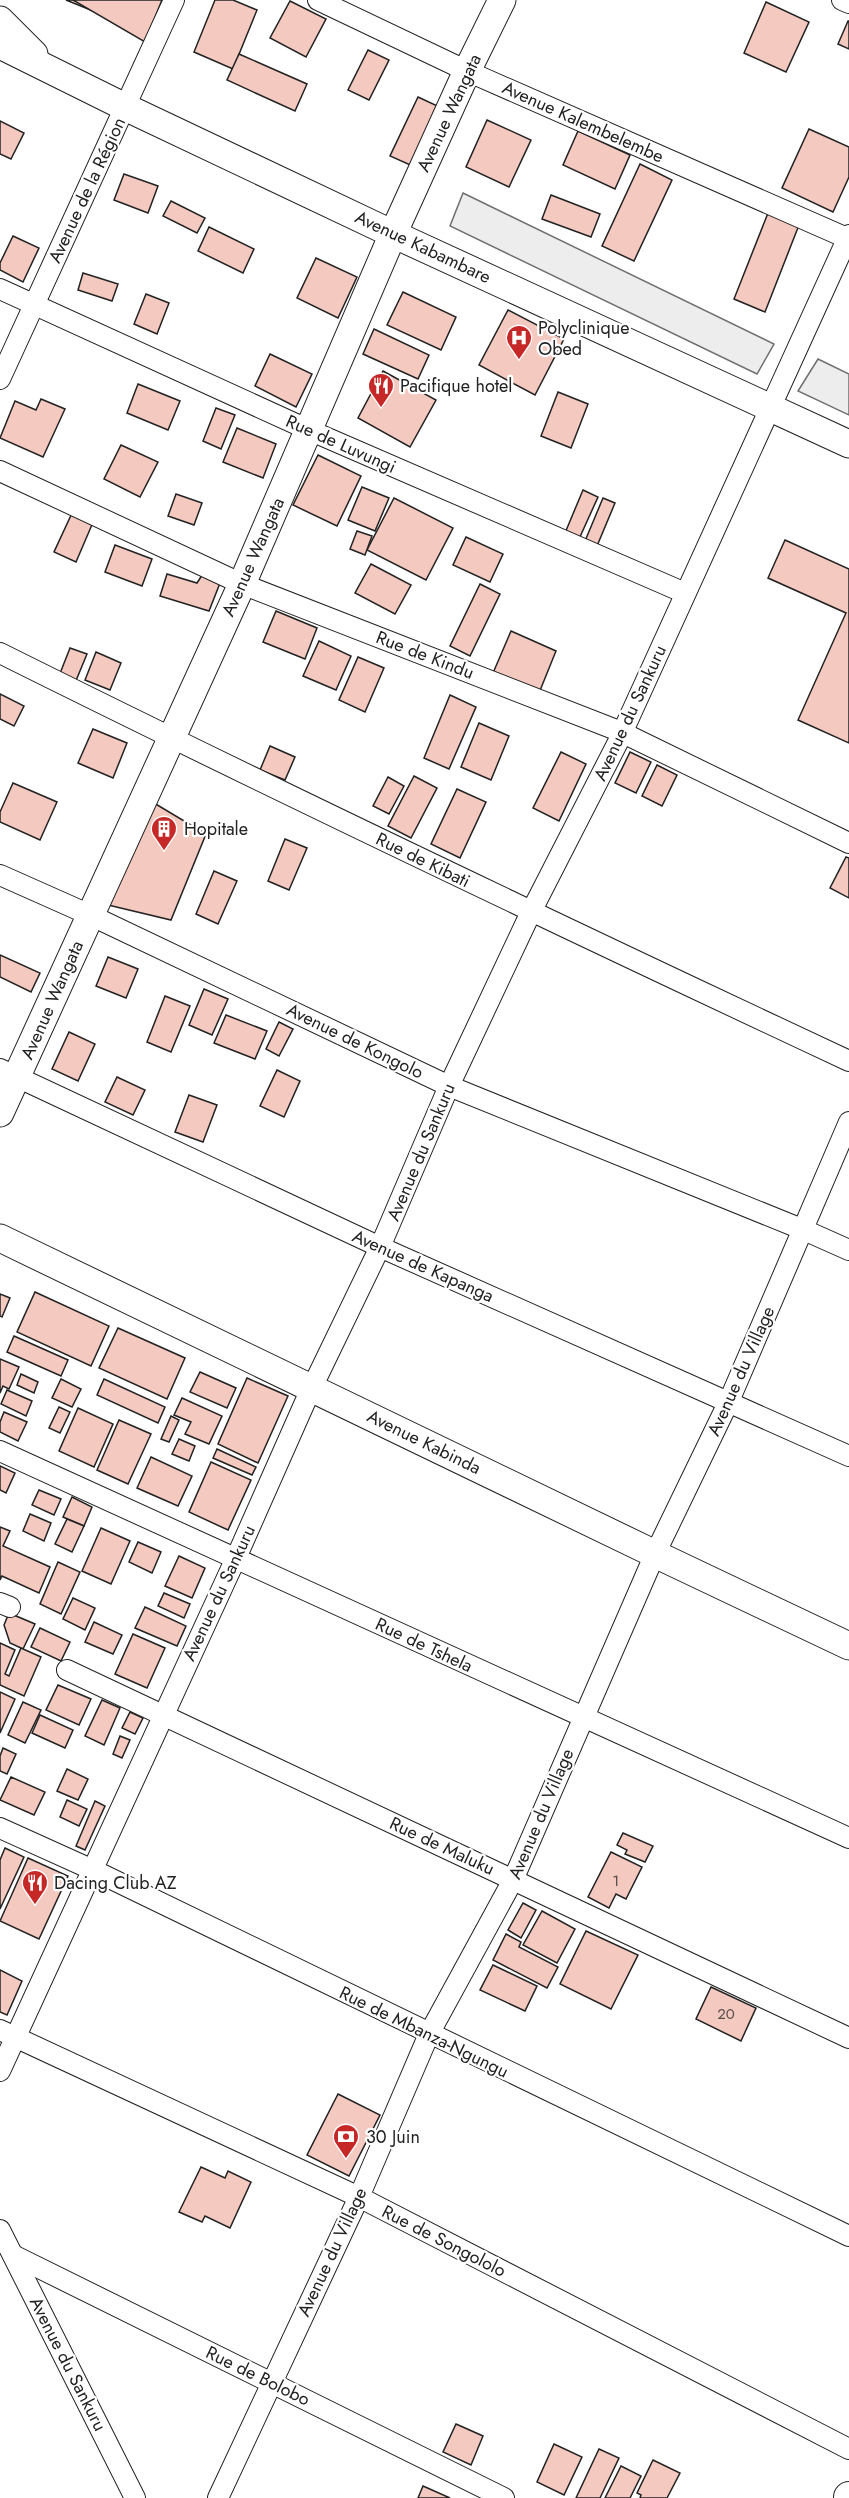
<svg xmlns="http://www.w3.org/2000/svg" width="849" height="2498" font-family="Jost,sans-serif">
  <rect width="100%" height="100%" fill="#fff"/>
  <g fill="#ededed" stroke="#6f6f6f" stroke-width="1.5">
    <path d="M463 193 774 344 757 374 450 226Z"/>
    <path d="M818 359 849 374V415L798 391Z"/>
  </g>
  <g fill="#f3c9c0" stroke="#222" stroke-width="1.5">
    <path d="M66 0H97L93 11Z"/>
    <path d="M73 0H162L145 42Z"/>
    <path d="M215 0H233L257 10 233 69 194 52Z"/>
    <path d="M290 1 326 19 306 57 270 38Z"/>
    <path d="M766 2 809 22 786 72 744 53Z"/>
    <path d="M848 21H849V49L838 44Z"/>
    <path d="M368 50 389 60 369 100 348 90Z"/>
    <path d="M239 54 307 84 295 111 227 80Z"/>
    <path d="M418 97 444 109 417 168 390 156Z"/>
    <path d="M487 120 531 140 509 187 466 167Z"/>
    <path d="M0 121 24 133 11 159 0 154Z"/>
    <path d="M809 129 849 147V177L833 212 782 188Z"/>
    <path d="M578 131 630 155 615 189 563 165Z"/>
    <path d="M640 164 672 180 634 261 602 246Z"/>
    <path d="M124 174 158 186 148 213 114 200Z"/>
    <path d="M551 195 600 214 591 237 542 219Z"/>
    <path d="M171 201 205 218 197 233 163 216Z"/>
    <path d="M768 213 799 225 765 312 734 299Z"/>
    <path d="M209 227 254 249 243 273 198 251Z"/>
    <path d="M13 236 39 248 23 282 0 270V263Z"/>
    <path d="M316 258 357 277 338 318 297 298Z"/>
    <path d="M83 273 118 284 112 301 78 290Z"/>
    <path d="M403 292 456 317 441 350 387 325Z"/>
    <path d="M146 294 169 303 157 334 134 324Z"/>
    <path d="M508 310 564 339 535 395 479 365Z"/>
    <path d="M374 329 429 355 418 379 363 354Z"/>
    <path d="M270 354 312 374 296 407 255 386Z"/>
    <path d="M383 371 436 400 410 447 358 418Z"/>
    <path d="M138 384 180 401 168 430 127 413Z"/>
    <path d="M558 392 588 404 571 448 541 436Z"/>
    <path d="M41 399 65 409 43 457 0 438 15 401 36 410Z"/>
    <path d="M216 408 235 415 221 449 203 441Z"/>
    <path d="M237 428 276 444 263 478 223 462Z"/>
    <path d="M121 445 158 462 140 497 104 479Z"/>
    <path d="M318 455 361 476 337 526 293 505Z"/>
    <path d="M362 487 389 498 375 531 348 520Z"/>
    <path d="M583 490 598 497 579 539 565 533Z"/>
    <path d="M176 494 202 503 194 525 168 516Z"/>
    <path d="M394 498 453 528 426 580 367 550Z"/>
    <path d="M603 498 615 503 597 546 585 541Z"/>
    <path d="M73 511 94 520 76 562 54 552Z"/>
    <path d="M357 531 372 536 365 555 350 549Z"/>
    <path d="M466 537 503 554 490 582 453 565Z"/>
    <path d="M785 540 849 569V743L798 720 846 613 768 578Z"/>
    <path d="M115 545 152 559 142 586 105 572Z"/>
    <path d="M371 564 411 585 395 614 355 593Z"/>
    <path d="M206 569 222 578 209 611 160 596 167 574 197 583Z"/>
    <path d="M480 584 500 594 470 656 450 646Z"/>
    <path d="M276 611 317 628 305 659 263 642Z"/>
    <path d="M511 631 556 651 539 693 493 673Z"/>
    <path d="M319 641 351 656 336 690 303 676Z"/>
    <path d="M70 648 87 654 75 683 59 676Z"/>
    <path d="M96 652 121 663 110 690 85 680Z"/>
    <path d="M358 657 384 668 365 712 339 700Z"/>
    <path d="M0 694 24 706 14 726 0 719Z"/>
    <path d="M450 695 476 707 449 769 424 758Z"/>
    <path d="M479 723 509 736 491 780 461 767Z"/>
    <path d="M93 729 127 743 113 778 78 763Z"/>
    <path d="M270 746 295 757 285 780 260 770Z"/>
    <path d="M561 752 586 764 559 821 533 808Z"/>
    <path d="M630 752 651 762 636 793 615 783Z"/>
    <path d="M657 765 677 775 662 806 642 796Z"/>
    <path d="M414 776 437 788 411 838 388 826Z"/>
    <path d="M388 777 404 786 389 814 373 806Z"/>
    <path d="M13 783 57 802 40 840 0 822V812Z"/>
    <path d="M457 789 486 802 460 858 431 844Z"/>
    <path d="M154 803 206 834 171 920 108 905Z"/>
    <path d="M285 839 307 848 289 890 268 881Z"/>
    <path d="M846 857 849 858V898L830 888Z"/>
    <path d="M214 871 237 881 218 924 196 914Z"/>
    <path d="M0 955 40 973 31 992 0 977Z"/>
    <path d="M108 957 138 969 126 998 96 986Z"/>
    <path d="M204 989 228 999 212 1035 189 1025Z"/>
    <path d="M165 996 190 1006 171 1052 147 1042Z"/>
    <path d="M226 1015 267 1031 255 1059 214 1043Z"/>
    <path d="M279 1022 293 1029 279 1056 266 1049Z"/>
    <path d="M69 1032 95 1044 78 1081 52 1069Z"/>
    <path d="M277 1070 300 1081 284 1117 260 1106Z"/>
    <path d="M117 1077 145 1090 133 1115 105 1102Z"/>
    <path d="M189 1095 217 1105 203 1142 175 1132Z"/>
    <path d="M35 1292 109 1326 91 1366 17 1332Z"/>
    <path d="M0 1294 10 1298 2 1317 0 1316Z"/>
    <path d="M118 1328 185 1358 167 1399 99 1368Z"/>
    <path d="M14 1336 68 1360 61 1376 7 1352Z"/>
    <path d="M0 1359 19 1367 9 1389 3 1386 0 1393Z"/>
    <path d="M200 1372 236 1388 227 1408 190 1392Z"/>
    <path d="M21 1374 38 1382 34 1393 17 1385Z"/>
    <path d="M247 1378 288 1396 258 1463 218 1444Z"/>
    <path d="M61 1379 81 1389 72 1407 52 1398Z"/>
    <path d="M104 1379 165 1407 158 1423 97 1395Z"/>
    <path d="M7 1390 32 1401 26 1416 1 1404Z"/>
    <path d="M182 1398 222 1416 209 1444 185 1434 191 1422 174 1415Z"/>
    <path d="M59 1407 70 1412 60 1433 49 1428Z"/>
    <path d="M78 1408 113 1424 94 1467 59 1451Z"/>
    <path d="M4 1412 27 1422 18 1441 0 1432V1422Z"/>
    <path d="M171 1416 179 1420 169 1442 161 1439Z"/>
    <path d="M119 1420 151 1434 128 1484 97 1470Z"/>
    <path d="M179 1439 195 1446 189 1461 172 1454Z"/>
    <path d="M217 1449 256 1467 252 1475 213 1458Z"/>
    <path d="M151 1457 192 1476 178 1506 137 1488Z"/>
    <path d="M211 1462 251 1480 228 1530 189 1512Z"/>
    <path d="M0 1466 15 1473 6 1493 0 1490Z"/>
    <path d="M39 1490 61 1499 54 1515 32 1505Z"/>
    <path d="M72 1497 92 1507 84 1526 63 1517Z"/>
    <path d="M30 1514 51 1523 44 1541 23 1531Z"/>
    <path d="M67 1519 84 1526 72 1552 55 1544Z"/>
    <path d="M0 1527 10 1531 3 1546 50 1567 39 1593 2 1576 0 1580Z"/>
    <path d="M101 1528 130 1541 111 1584 82 1571Z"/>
    <path d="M138 1542 161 1552 152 1573 129 1562Z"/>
    <path d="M179 1556 205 1568 192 1598 165 1586Z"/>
    <path d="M58 1562 80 1572 61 1614 40 1604Z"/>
    <path d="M164 1593 190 1604 184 1618 158 1606Z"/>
    <path d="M73 1598 95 1608 85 1630 63 1619Z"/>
    <path d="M145 1607 186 1626 177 1646 135 1628Z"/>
    <path d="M9 1613 35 1624 23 1649 10 1643 4 1625Z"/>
    <path d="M94 1622 122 1635 113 1654 85 1642Z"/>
    <path d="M40 1628 70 1642 61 1661 31 1647Z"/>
    <path d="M133 1634 165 1648 147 1688 115 1674Z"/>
    <path d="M0 1643 15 1650 5 1674 9 1676 21 1648 41 1657 24 1696 0 1685Z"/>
    <path d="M58 1685 91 1699 79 1725 46 1710Z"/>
    <path d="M0 1692 15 1699 0 1733Z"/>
    <path d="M102 1700 120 1708 104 1745 85 1736Z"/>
    <path d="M23 1702 41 1710 25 1743 8 1735Z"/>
    <path d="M130 1712 143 1718 135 1734 122 1728Z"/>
    <path d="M40 1715 73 1730 65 1748 32 1733Z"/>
    <path d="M120 1736 130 1740 122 1758 113 1754Z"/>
    <path d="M3 1748 16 1754 7 1774 0 1771V1756Z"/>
    <path d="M67 1769 88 1779 78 1800 57 1791Z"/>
    <path d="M11 1777 45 1792 34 1815 0 1800Z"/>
    <path d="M67 1800 87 1809 79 1826 60 1817Z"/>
    <path d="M95 1801 105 1806 85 1850 76 1846Z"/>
    <path d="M623 1833 653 1846 645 1862 625 1854 627 1850 617 1845Z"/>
    <path d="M5 1848 24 1857 0 1909V1860Z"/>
    <path d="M611 1852 642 1867 626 1899 616 1894 609 1908 588 1897Z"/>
    <path d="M28 1858 68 1876 39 1939 0 1921Z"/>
    <path d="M523 1903 536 1910 521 1938 508 1930Z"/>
    <path d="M542 1911 575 1929 557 1963 523 1945Z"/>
    <path d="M586 1931 638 1955 611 2009 560 1984Z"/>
    <path d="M506 1934 521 1942 519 1947 558 1967 547 1988 493 1960Z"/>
    <path d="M493 1965 537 1986 525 2011 480 1990Z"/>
    <path d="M0 1970 22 1981 7 2015 0 2012Z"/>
    <path d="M711 1987 756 2008 741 2041 696 2019Z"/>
    <path d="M338 2094 380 2115 349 2176 307 2155Z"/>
    <path d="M201 2167 225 2178 228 2171 251 2182 230 2228 205 2216 202 2222 179 2212Z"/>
    <path d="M456 2424 483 2436 471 2465 443 2452Z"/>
    <path d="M554 2444 582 2457 564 2495 537 2482Z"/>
    <path d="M599 2449 619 2458 600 2498H576Z"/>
    <path d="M653 2460 680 2473 667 2498H640L641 2495 637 2493Z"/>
    <path d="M621 2466 641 2476 630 2498H605Z"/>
    <path d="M423 2486 450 2498H418Z"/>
  </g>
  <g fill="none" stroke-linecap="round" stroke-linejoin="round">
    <defs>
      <g id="street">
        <path d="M318 0 467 71 849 239"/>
        <path d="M842 0 849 3"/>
        <path d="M0 289 309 430 685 593"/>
        <path d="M0 379 174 0"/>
        <path d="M0 471 242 584 619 731 849 843"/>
        <path d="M0 653C281 793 565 928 849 1061"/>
        <path d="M0 875 90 915 449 1086 804 1230 849 1250"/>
        <path d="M0 1069 380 1247 849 1456"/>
        <path d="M0 1451 849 1838"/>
        <path d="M0 1603 10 1607"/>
        <path d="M67 1670 849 2038"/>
        <path d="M0 1828 93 1870 849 2236"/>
        <path d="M0 2030 359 2197 849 2449"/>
        <path d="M0 2071 236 1558 306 1400 380 1247 449 1086 531 912 618 742 849 235"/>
        <path d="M0 2230 135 2498"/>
        <path d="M13 2255 504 2498"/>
        <path d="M218 2498 359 2197 429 2034 513 1880 655 1554 729 1401 849 1122"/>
      </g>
      <g id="secondary">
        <path d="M0 20 34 54"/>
        <path d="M0 45 125 107 393 234 849 444"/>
        <path d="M0 1113 242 584 393 234 467 71 502 0"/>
        <path d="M0 1238 655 1554 849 1646"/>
      </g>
      <path id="primary" d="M849 2498V2497"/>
    </defs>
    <use href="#street" stroke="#222" stroke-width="22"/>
    <use href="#secondary" stroke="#222" stroke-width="29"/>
    <use href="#primary" stroke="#222" stroke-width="32"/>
    <use href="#street" stroke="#fff" stroke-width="20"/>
    <use href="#secondary" stroke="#fff" stroke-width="27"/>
    <use href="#primary" stroke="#fff" stroke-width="30"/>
  </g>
  <defs>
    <symbol id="hospital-pin" viewBox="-11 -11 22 30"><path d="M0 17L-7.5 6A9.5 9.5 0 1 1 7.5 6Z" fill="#c62828" stroke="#fff"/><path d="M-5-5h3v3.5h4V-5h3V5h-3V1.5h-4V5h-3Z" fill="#fff"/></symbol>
    <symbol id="restaurant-pin" viewBox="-11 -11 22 30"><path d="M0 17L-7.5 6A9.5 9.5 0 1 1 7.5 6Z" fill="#c62828" stroke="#fff"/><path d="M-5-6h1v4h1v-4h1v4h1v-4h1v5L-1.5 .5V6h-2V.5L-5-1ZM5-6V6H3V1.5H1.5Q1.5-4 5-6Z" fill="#fff"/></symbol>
    <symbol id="building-pin" viewBox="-11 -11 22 30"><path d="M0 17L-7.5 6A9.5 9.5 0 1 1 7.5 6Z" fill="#c62828" stroke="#fff"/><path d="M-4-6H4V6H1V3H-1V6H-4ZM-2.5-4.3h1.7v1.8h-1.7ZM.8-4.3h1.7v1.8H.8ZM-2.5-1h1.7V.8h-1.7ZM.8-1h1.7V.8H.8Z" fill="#fff"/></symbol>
    <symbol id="bank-pin" viewBox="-11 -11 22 30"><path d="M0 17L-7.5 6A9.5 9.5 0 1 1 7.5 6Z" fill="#c62828" stroke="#fff"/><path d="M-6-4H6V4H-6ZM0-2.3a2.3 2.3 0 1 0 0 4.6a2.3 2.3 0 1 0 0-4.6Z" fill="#fff"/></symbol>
  </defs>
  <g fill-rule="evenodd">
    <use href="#hospital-pin" x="504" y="323" width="30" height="40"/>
    <use href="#restaurant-pin" x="366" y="371" width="30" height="40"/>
    <use href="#building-pin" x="149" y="814" width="30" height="40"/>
    <use href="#restaurant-pin" x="20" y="1868" width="30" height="40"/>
    <use href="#bank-pin" x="331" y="2122" width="30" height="40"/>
  </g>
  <g text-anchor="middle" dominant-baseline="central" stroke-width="4.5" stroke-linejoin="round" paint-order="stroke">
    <g font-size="15" fill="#564c4a">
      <text x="616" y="1881">1</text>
      <text x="726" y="2014">20</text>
    </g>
    <g font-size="18" fill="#222" stroke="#fff">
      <text transform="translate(449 113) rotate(-65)">Avenue Wangata</text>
      <text transform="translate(583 122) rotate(24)">Avenue Kalembelembe</text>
      <text transform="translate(87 190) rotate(-65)">Avenue de la Région</text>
      <text transform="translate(423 247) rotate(25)">Avenue Kabambare</text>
      <text transform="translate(341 444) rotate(24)">Rue de Luvungi</text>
      <text transform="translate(253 557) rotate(-66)">Avenue Wangata</text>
      <text transform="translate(425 655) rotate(21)">Rue de Kindu</text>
      <text transform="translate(630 713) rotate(-65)">Avenue du Sankuru</text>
      <text transform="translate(423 860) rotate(26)">Rue de Kibati</text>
      <text transform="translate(52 1000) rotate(-66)">Avenue Wangata</text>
      <text transform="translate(355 1041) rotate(26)">Avenue de Kongolo</text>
      <text transform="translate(421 1152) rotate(-67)">Avenue du Sankuru</text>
      <text transform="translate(423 1266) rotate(24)">Avenue de Kapanga</text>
      <text transform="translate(741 1371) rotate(-66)">Avenue du Village</text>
      <text transform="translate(424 1442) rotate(26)">Avenue Kabinda</text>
      <text transform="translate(219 1593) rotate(-65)">Avenue du Sankuru</text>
      <text transform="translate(424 1645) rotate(25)">Rue de Tshela</text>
      <text transform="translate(541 1814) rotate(-67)">Avenue du Village</text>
      <text transform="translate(442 1846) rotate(25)">Rue de Maluku</text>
      <text transform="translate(424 2032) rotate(26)">Rue de Mbanza-Ngungu</text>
      <text transform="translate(444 2241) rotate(27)">Rue de Songololo</text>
      <text transform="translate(332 2252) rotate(-65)">Avenue du Village</text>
      <text transform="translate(68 2364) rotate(63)">Avenue du Sankuru</text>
      <text transform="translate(258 2376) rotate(26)">Rue de Bolobo</text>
    </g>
    <g font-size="18" fill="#222" stroke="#fff" text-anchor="start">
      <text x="538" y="328">Polyclinique<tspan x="538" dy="21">Obed</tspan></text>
      <text x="400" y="386">Pacifique hotel</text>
      <text x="184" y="829">Hopitale</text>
      <text x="54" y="1883">Dacing Club AZ</text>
      <text x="366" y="2137">30 Juin</text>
    </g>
  </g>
</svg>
